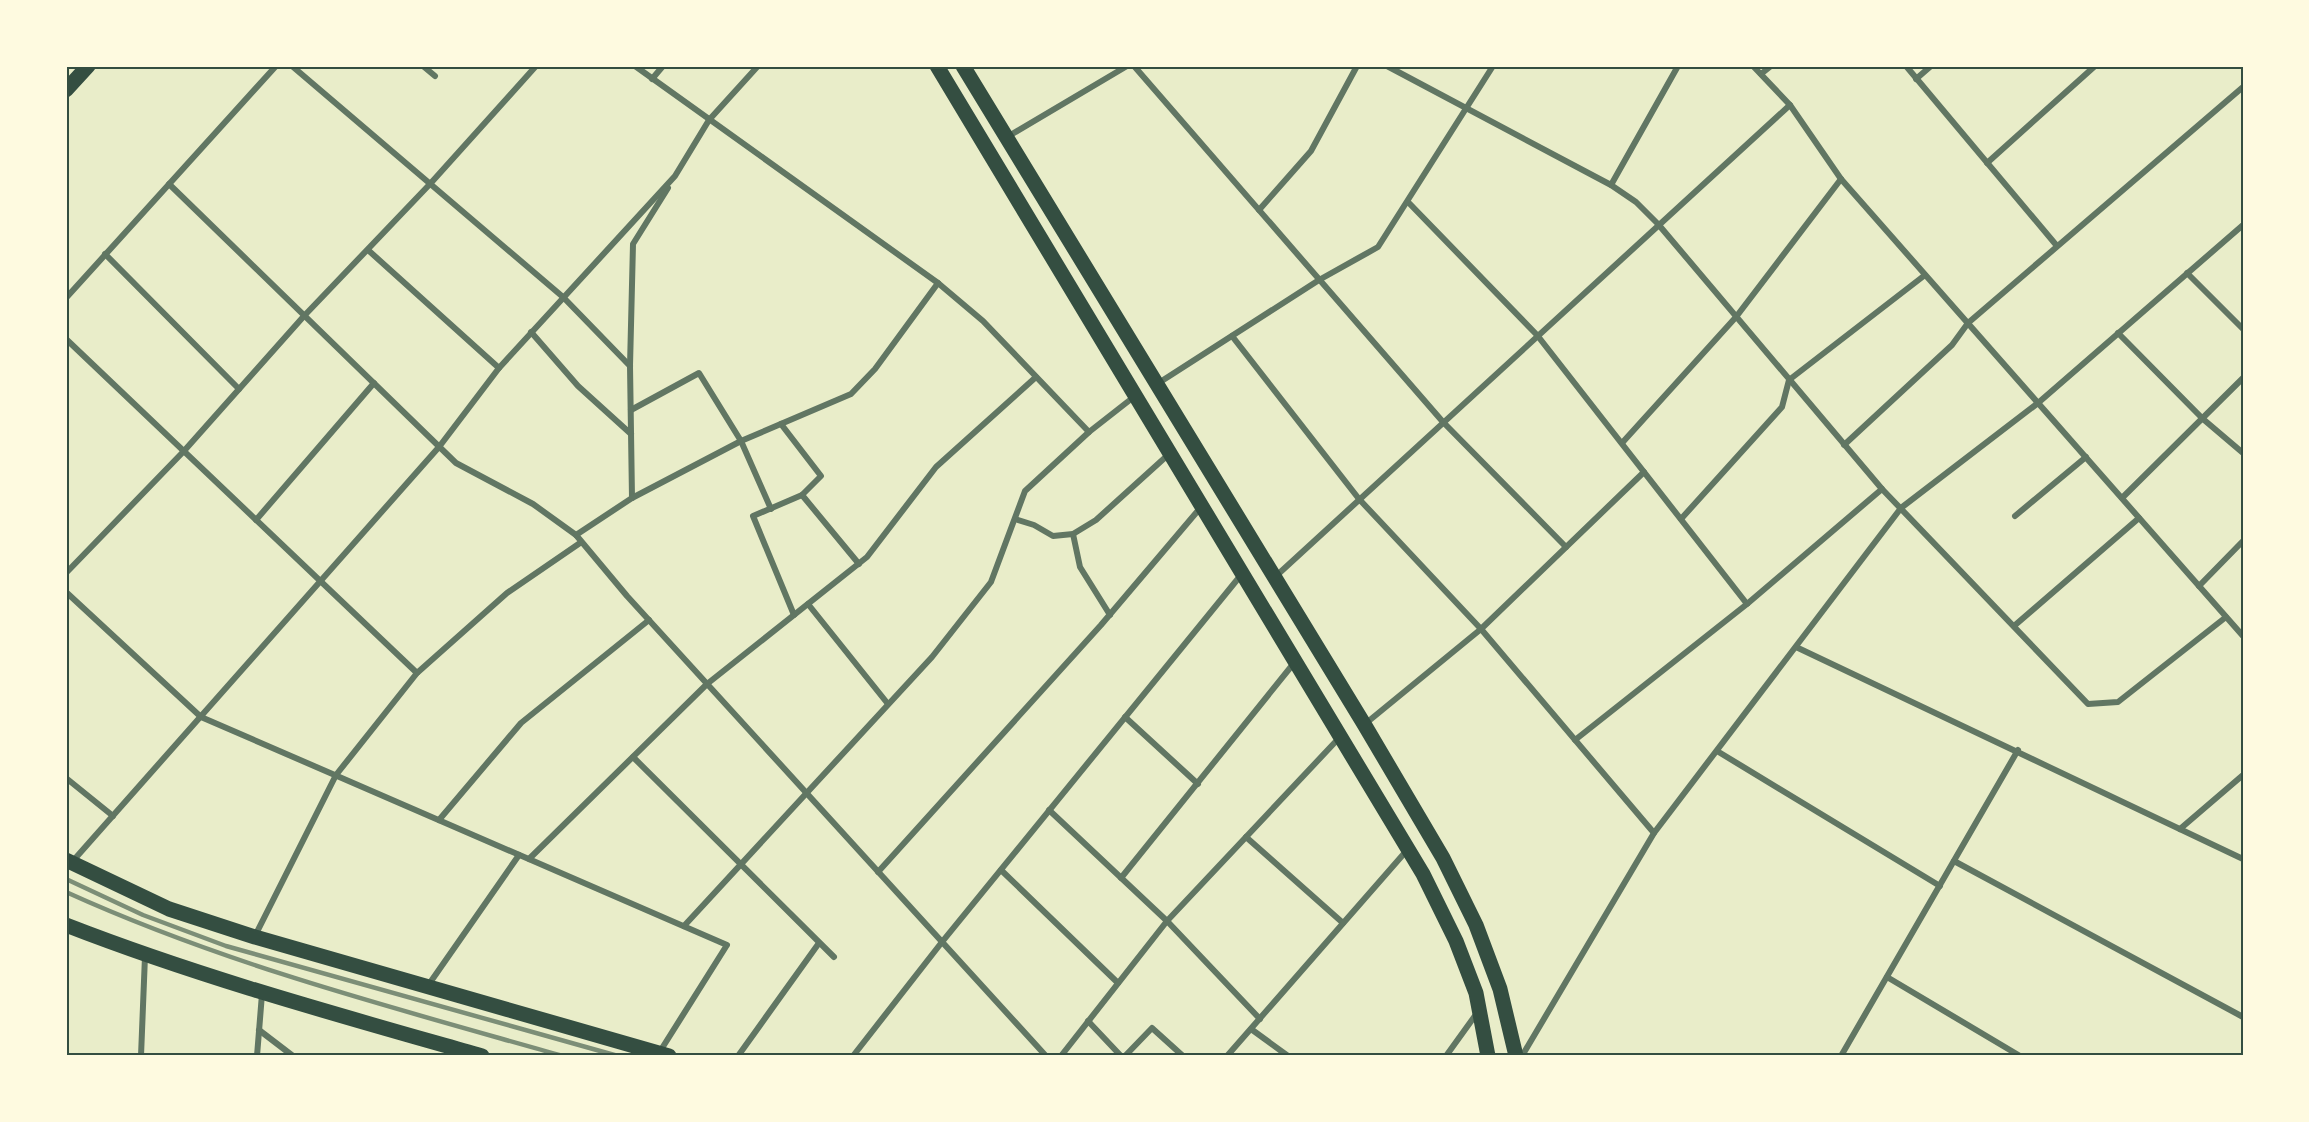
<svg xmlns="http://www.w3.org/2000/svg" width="2309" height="1122" font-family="'Archivo Narrow',sans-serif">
  <rect width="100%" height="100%" fill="#e9edc9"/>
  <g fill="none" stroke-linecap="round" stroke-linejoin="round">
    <g stroke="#617663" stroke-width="6">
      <path d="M292 66 563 297 630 366"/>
      <path d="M423 66 435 76"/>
      <path d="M635 66 938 283 983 321 1089 432"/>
      <path d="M1134 66 1443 422 1566 547"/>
      <path d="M1387 66 1611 185 1636 202 1658 224 1882 489 2088 704 2118 702 2226 617"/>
      <path d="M1753 66 1790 105 1841 179 2243 636"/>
      <path d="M1906 66 2057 246"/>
      <path d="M1761 74 1771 66"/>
      <path d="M652 79 663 66"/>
      <path d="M1916 79 1931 66"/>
      <path d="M1007 137 1127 66"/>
      <path d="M1987 163 2095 66"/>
      <path d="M169 184 456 463 533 504 576 535 627 596 1046 1056"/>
      <path d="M1611 185 1678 66"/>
      <path d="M1408 202 1537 335 1747 604"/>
      <path d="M1259 210 1311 151 1357 66"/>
      <path d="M368 250 499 368"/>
      <path d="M105 254 239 389"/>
      <path d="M2187 273 2243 329"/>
      <path d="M66 298 276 66"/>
      <path d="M531 332 578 386 631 434"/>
      <path d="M2118 333 2203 419 2243 453"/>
      <path d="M1232 336 1359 499 1481 629 1654 833"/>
      <path d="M66 339 417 673"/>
      <path d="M1157 384 1319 280 1378 247 1493 66"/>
      <path d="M631 410 699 373 741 441 771 509"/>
      <path d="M781 424 821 476 802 495 753 516 794 615"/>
      <path d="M1622 443 1736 317 1841 179"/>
      <path d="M1844 445 1952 345 1968 323 2243 87"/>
      <path d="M802 495 859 564"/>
      <path d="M632 498 630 366 633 244 668 188"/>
      <path d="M2122 498 2243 378"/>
      <path d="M2015 516 2086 457"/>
      <path d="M1015 519 1034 525 1053 536 1073 534 1096 520 1169 454"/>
      <path d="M1681 519 1782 407 1789 380 1925 275"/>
      <path d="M256 520 374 383"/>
      <path d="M1073 534 1080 567 1110 615"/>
      <path d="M576 535 632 498 741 441 851 394 875 369 938 283"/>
      <path d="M66 573 184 451 304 316 430 184 536 66"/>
      <path d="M1275 577 1790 105"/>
      <path d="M2199 586 2243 541"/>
      <path d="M66 592 201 717 727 945 659 1053"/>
      <path d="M808 604 888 704"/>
      <path d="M2014 626 2139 518"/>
      <path d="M1796 647 2243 859"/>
      <path d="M1125 717 1198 784"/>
      <path d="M1365 724 1481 629 1644 472"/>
      <path d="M1575 740 1747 604 1882 489"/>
      <path d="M1717 751 1940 886"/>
      <path d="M633 757 834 957"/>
      <path d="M66 778 113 816"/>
      <path d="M1049 810 1167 921 1260 1019"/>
      <path d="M439 820 521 723 649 620"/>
      <path d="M2180 829 2243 775"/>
      <path d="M1246 837 1343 923"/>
      <path d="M529 859 707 684 867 557 936 467 1036 377"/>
      <path d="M1954 861 2243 1017"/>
      <path d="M72 862 439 447 499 368 675 176 709 120 758 66"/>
      <path d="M1001 870 1118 983"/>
      <path d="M878 872 1101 625 1201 507"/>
      <path d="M1121 878 1294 663"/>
      <path d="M684 926 932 657 991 582 1025 491 1089 432 1135 396"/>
      <path d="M255 936 336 775 417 673 507 593 580 543"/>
      <path d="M1887 977 2020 1056"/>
      <path d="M427 987 519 855"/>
      <path d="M1088 1021 1121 1056"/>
      <path d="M1251 1029 1288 1056"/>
      <path d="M259 1030 293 1056"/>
      <path d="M141 1056 145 956"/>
      <path d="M257 1056 262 994"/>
      <path d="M738 1056 819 943"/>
      <path d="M853 1056 942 942 1241 575"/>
      <path d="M1061 1056 1167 921 1339 738"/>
      <path d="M1125 1056 1152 1028 1183 1056"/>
      <path d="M1227 1056 1408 849"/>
      <path d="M1446 1056 1477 1013"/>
      <path d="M1522 1056 1654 833 1901 508 2038 403 2243 225"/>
      <path d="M1841 1056 2018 750"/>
    </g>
    <g stroke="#344e41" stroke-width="15">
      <path d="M937 66 1423 874 1456 941 1476 993 1488 1056"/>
      <path d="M963 66 1364 724 1443 858 1476 925 1500 989 1516 1056"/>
      <path d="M66 90 88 66"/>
      <path d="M66 860 169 909 255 937 669 1056"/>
      <path d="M66 925C202 978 342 1016 482 1056"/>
    </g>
    <g stroke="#7c8e77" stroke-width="4.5">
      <path d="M66 879 143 915 226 946 618 1056"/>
      <path d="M66 892C227 965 394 1008 563 1056"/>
    </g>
  </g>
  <rect width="2309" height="1122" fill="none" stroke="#fefae0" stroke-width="135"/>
  <rect x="68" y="68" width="2174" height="986" fill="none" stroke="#344e41" stroke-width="2"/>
</svg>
